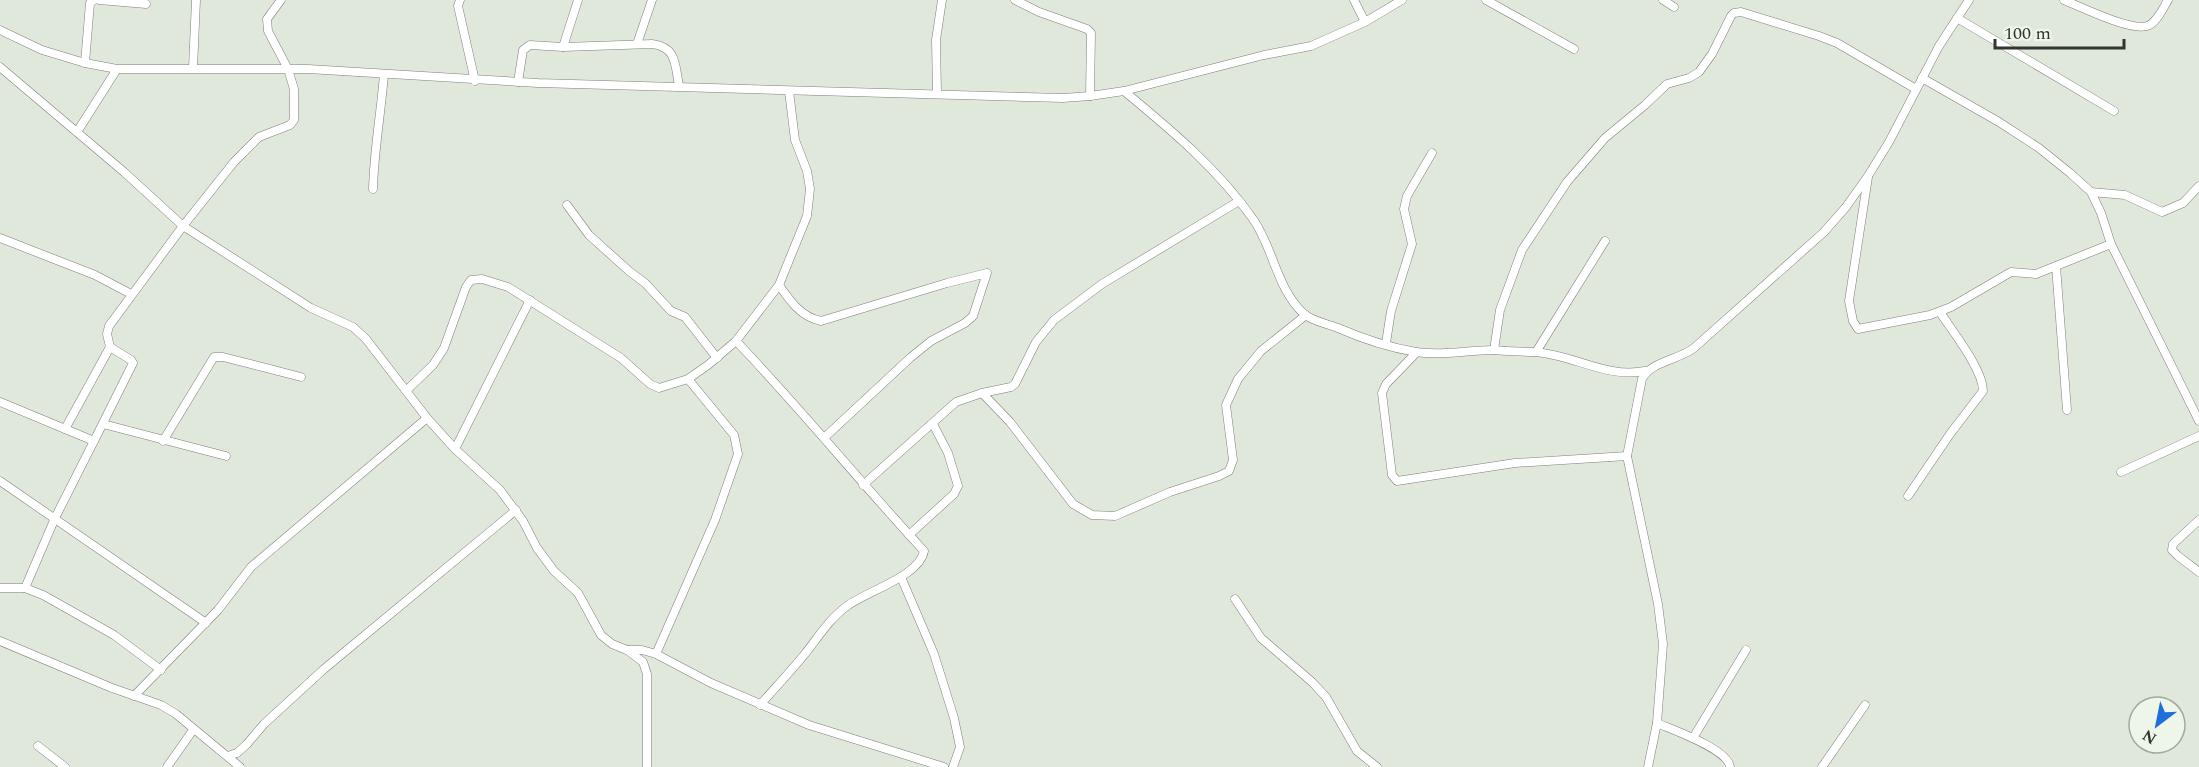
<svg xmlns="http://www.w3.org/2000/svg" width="2199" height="767" font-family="Spectral,serif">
  <rect width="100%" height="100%" fill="#e0e8db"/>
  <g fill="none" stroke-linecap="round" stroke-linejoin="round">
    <defs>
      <g id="street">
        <path d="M99 0 146 4"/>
        <path d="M460 0 458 6 475 81"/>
        <path d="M1015 0 1039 12 1087 29 1091 33 1090 96"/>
        <path d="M1354 0 1365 22"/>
        <path d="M1486 0 1574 49"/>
        <path d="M1663 0 1674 7"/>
        <path d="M2064 0C2081 7 2130 31 2147 26 2157 23 2163 8 2168 0"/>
        <path d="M1957 18 2114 111"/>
        <path d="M0 30 42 50 85 63 117 69H308L538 83 1063 98 1090 96 1124 91 1264 55 1311 46 1365 22 1402 0"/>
        <path d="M637 44 652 0"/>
        <path d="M563 47 578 0"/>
        <path d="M85 63 90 3 94 0"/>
        <path d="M0 67 124 172 183 226 311 308 353 327 366 339 427 418 455 449 500 490 523 521 537 548 554 571 578 593 601 635 612 644 627 650 643 662 647 674V767"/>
        <path d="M193 68 196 0"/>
        <path d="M1922 78 1999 122 2039 148 2070 173 2091 192 2101 213 2111 244 2199 421"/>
        <path d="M518 82 523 50 530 45 563 47 652 44C677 47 675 65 679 86"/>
        <path d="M1124 91C1170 129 1218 169 1253 219 1274 249 1276 288 1304 314 1312 321 1328 324 1338 328 1361 338 1392 348 1416 352 1441 356 1468 350 1493 350 1507 351 1521 352 1534 352 1572 354 1607 379 1645 371"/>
        <path d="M937 93 936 40 942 0"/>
        <path d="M77 132 117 69"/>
        <path d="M1868 177 1849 301 1853 321 1858 329 1930 315 1951 307 2011 272 2036 274 2111 244"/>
        <path d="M373 189C374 150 381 113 384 74"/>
        <path d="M2091 192 2125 195 2162 212 2183 203 2199 186"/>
        <path d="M567 205 589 235 629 271 645 283 671 311 685 317 717 358"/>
        <path d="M0 238 95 275 131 294"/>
        <path d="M2056 266 2067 410"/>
        <path d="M779 285C790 301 801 317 821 321L947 283 987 273 973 316 965 323 931 341 910 358 824 438"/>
        <path d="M736 341C801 409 860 482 924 551 920 576 867 591 847 606 829 619 817 639 804 655 790 672 775 688 760 705"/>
        <path d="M1386 343 1391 311 1412 244 1404 209 1407 196 1432 153"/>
        <path d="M1494 350 1500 310 1522 250 1567 182 1605 138 1645 105 1667 84 1689 78 1699 72 1712 54 1731 16 1734 13 1741 12 1819 36 1837 43 1916 89"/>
        <path d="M1417 352 1386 384 1382 393 1392 475 1397 481 1515 463 1627 456"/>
        <path d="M1536 352 1605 241"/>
        <path d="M406 391 433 365 444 348 466 287 471 280 482 279 508 287 621 358 650 384 659 388 688 379 708 365 736 341 779 285 807 216 810 189 807 171 795 140 789 91"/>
        <path d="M982 393 1010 422 1073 504 1092 515 1115 516 1170 492 1219 476 1229 471 1233 460 1226 405 1238 379 1261 351 1306 315"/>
        <path d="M0 402 94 441 133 363 131 360 110 347 107 334 109 326 183 226 234 162 259 137 290 125 294 120V89L288 69 268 31 267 19 281 0"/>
        <path d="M103 424 226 456"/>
        <path d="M65 429 110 347"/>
        <path d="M163 441 214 357H223L301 377"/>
        <path d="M455 449 530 300"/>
        <path d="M2121 472 2199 436"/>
        <path d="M0 481 206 623"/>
        <path d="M863 485 956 402 982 393 1011 387 1015 384 1036 342 1054 320 1102 284 1239 201"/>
        <path d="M1908 496 1950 434 1983 391C1983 369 1952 331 1940 312"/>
        <path d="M2199 520 2173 544 2172 550 2178 556 2199 572"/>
        <path d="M909 535 954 494 958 486 948 453 933 424"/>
        <path d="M901 577 934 654 954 718 960 747 953 767"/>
        <path d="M0 588H25L43 595 114 635 161 670"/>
        <path d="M25 588 55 518 94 441"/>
        <path d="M1235 599 1261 638 1312 682 1326 697 1357 751 1377 767"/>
        <path d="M0 641 112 688 161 705 176 714 240 767"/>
        <path d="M627 650H642L656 654 711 683 809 725 944 767"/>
        <path d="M656 654 715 520 738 454 734 435 688 379"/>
        <path d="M134 696 218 610 251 567 427 418"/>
        <path d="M1657 723C1673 730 1728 749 1730 767"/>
        <path d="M1693 738 1746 650"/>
        <path d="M38 746 65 767"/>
        <path d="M228 756 237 753 247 744 264 724 324 669 516 510"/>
        <path d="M167 767 193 730"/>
        <path d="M1648 767 1657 723 1663 644 1658 604 1627 456 1642 379C1650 362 1678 360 1694 348L1824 232 1846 207 1868 176 1889 142 1939 46 1969 0"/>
        <path d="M1822 767 1865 705"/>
      </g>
    </defs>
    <use href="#street" stroke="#7b8276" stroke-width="9"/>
    <use href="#street" stroke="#fff" stroke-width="8"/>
  </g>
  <g transform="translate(2157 725) rotate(212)"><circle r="28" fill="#edf6e9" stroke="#a2a99f" stroke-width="1.5"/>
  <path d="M0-4.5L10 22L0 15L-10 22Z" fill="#1f6fda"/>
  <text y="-9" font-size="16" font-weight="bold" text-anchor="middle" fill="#323530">N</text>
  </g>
  <path d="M1995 39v9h129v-9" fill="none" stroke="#323530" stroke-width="3"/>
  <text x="2004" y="39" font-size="18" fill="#323530" stroke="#edf6e9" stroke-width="4.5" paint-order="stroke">100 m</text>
</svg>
